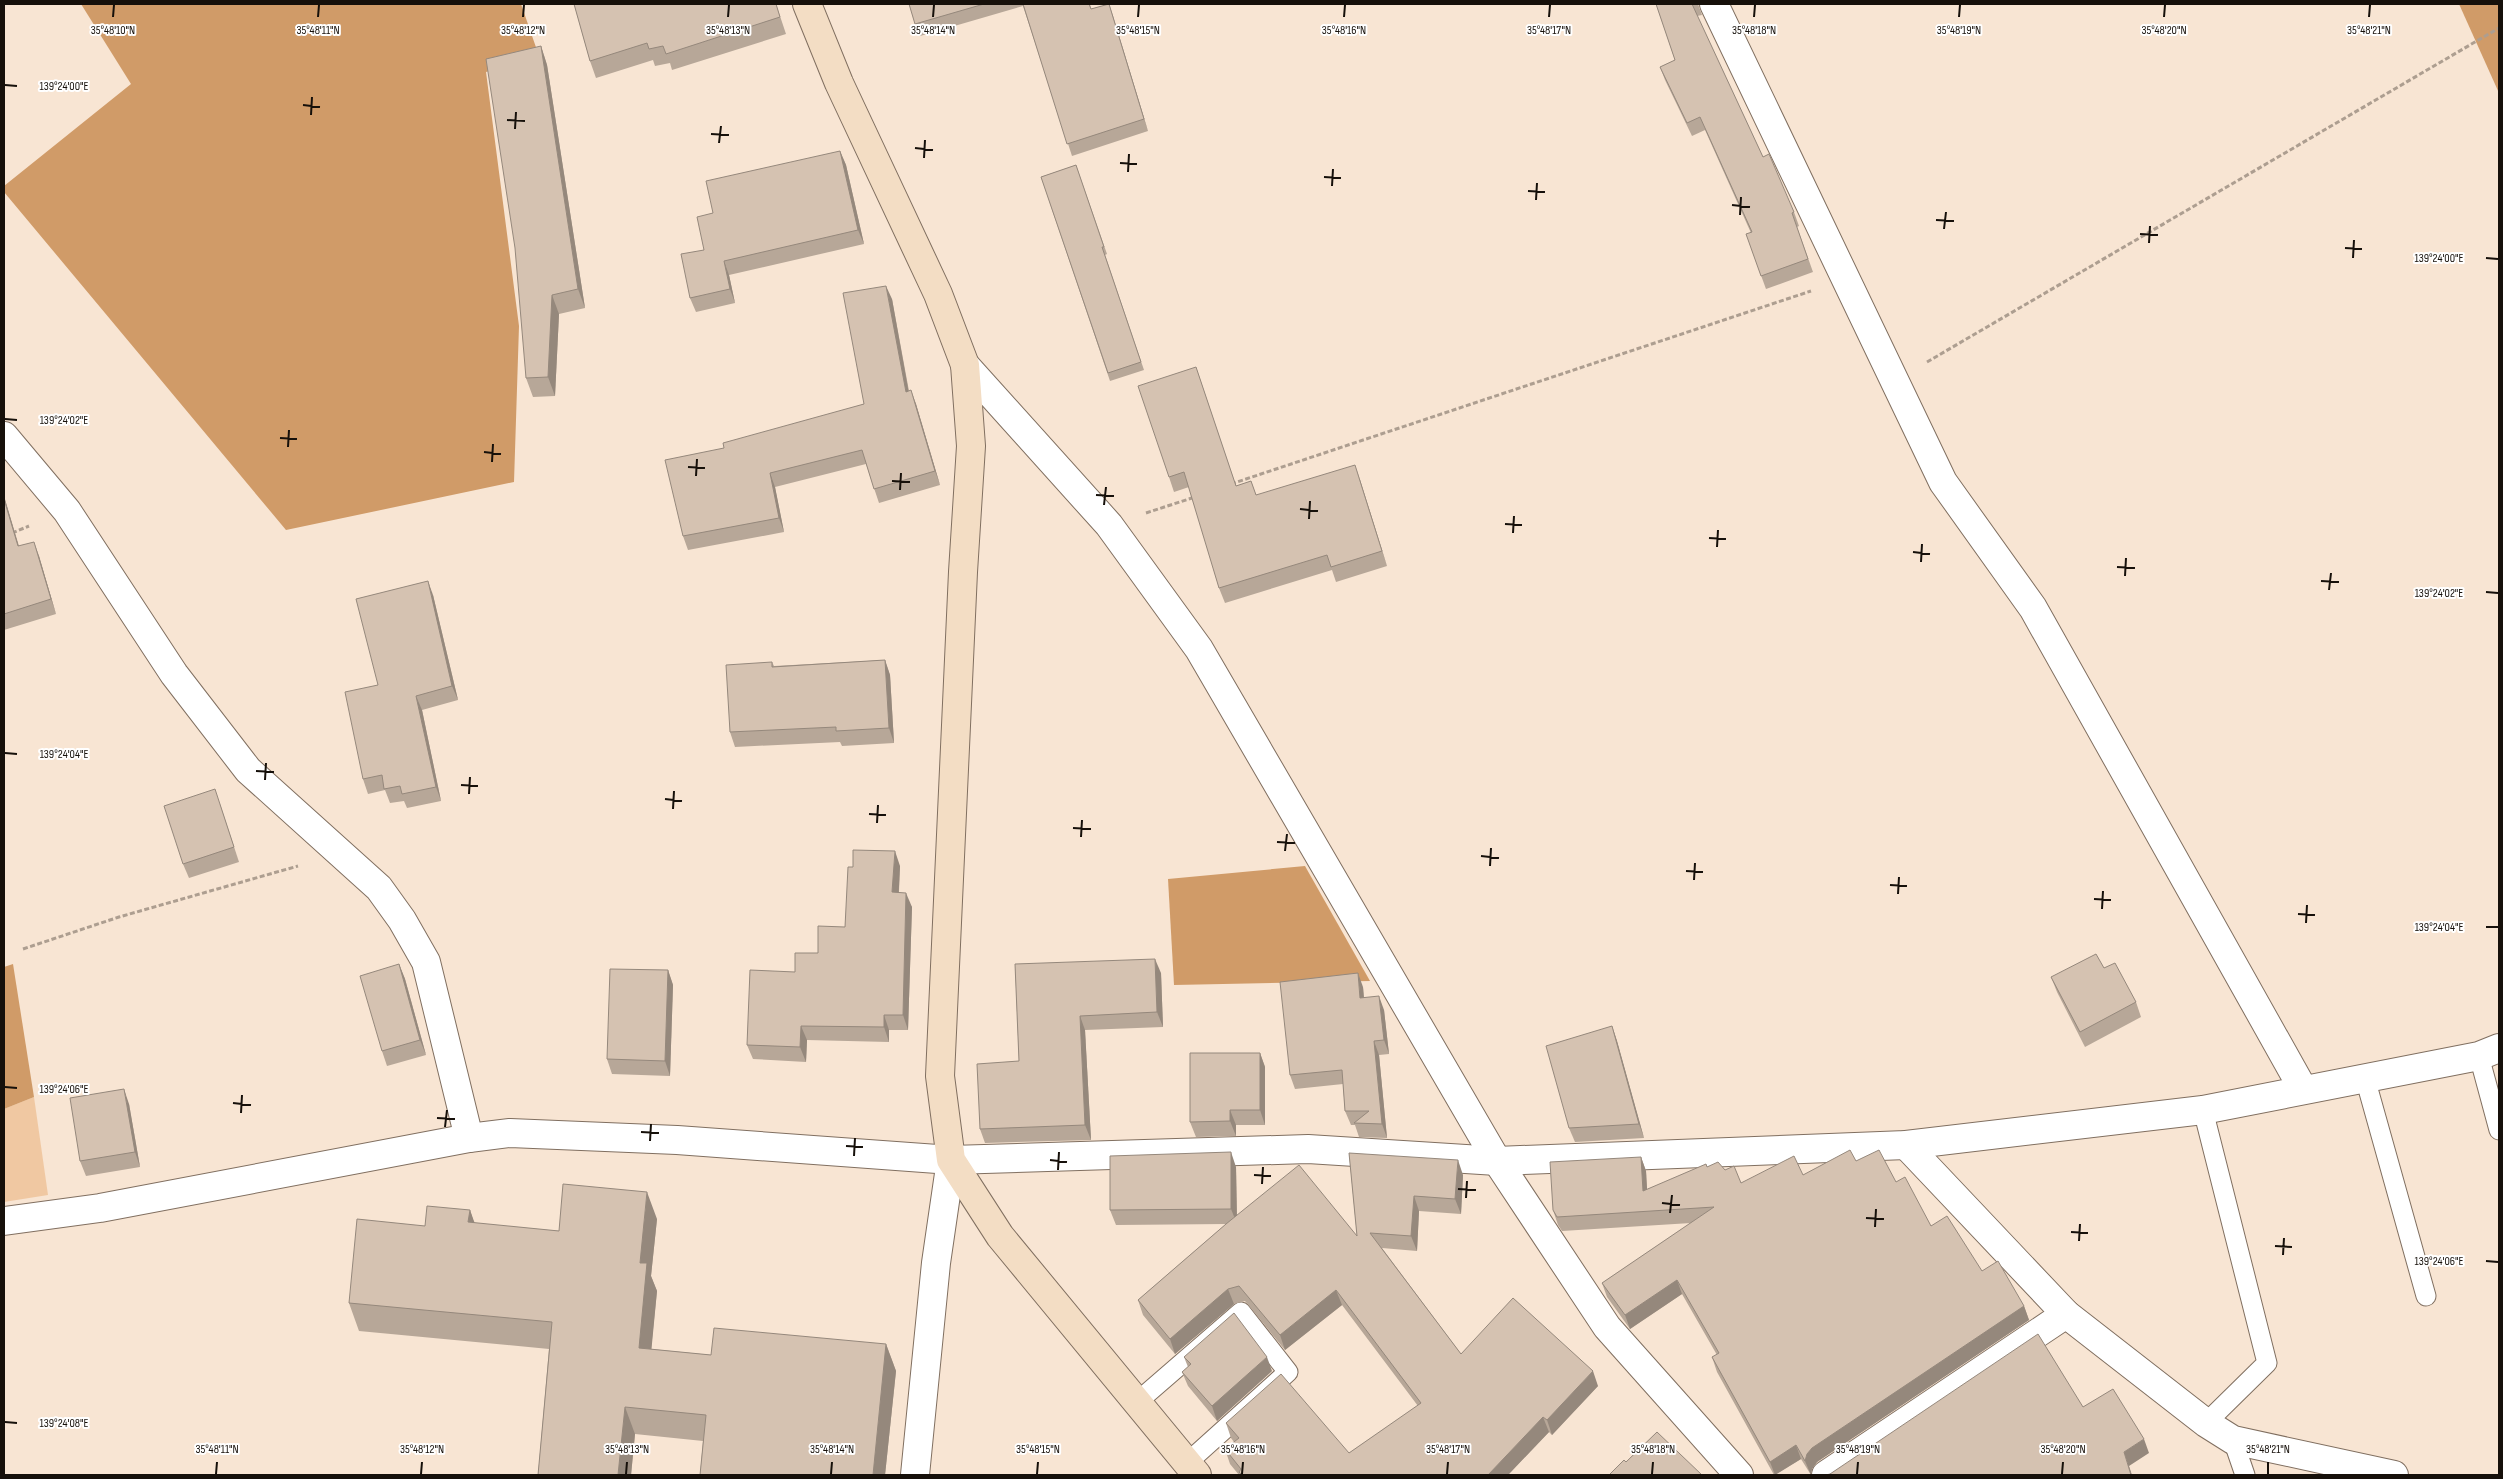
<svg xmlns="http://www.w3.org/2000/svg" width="2503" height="1479" font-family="'Sofia Sans Condensed',sans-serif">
  <rect width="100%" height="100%" fill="#f8e5d3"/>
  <path fill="#f0c8a2" d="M34 1097 48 1195 4 1202V1109Z"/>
  <g fill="#d09b68">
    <path d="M81 4H521L539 56 486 72 519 326 514 482 286 530 4 192V186L131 84Z"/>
    <path d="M2459 4H2499V93Z"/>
    <path d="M1305 866 1370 981 1174 985 1168 879Z"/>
    <path d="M13 964 34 1097 4 1109V967Z"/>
  </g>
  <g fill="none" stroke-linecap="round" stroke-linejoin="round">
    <defs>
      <g id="lane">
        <path d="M2479 1056 2499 1130"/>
        <path d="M2365 1078 2426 1296"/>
        <path d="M2203 1110 2267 1363 2206 1423"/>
        <path d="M1136 1403 1241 1312 1288 1372 1187 1463"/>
        <path d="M2233 1440 2245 1475"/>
      </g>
      <g id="street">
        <path d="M1714 4 1943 482 2033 608 2303 1089"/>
        <path d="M965 365 1109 525 1199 649 1497 1161 1607 1327 1739 1475"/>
        <path d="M4 436 67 511 174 674 248 770 379 888 402 920 426 962 469 1138"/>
        <path d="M1906 1145 2066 1314 2206 1423 2233 1440 2394 1475"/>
        <path d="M4 1221 100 1208 469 1138 510 1133 677 1140 951 1160 1308 1149 1497 1161 1906 1145 2203 1110 2479 1056 2499 1048"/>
        <path d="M915 1475 936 1263 951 1160"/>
        <path d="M1826 1475 2066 1314"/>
      </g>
      <path id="secondary" d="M807 4 839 83 938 294 965 365 971 446 963 572 940 1076 951 1160 1000 1236 1197 1475"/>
    </defs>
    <use href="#lane" stroke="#806f60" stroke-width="21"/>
    <use href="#street" stroke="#806f60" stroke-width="30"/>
    <use href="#secondary" stroke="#806f60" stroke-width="30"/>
    <g stroke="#ad9e90" stroke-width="3" stroke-dasharray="5 2.5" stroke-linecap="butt">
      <path d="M1927 362 2499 28"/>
      <path d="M1231 484 1811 291"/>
      <path d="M1146 513 1195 497"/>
      <path d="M12 533 29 526"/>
      <path d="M23 949 119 917 298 866"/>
    </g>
    <use href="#lane" stroke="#fff" stroke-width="19"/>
    <use href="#street" stroke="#fff" stroke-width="28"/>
    <use href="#secondary" stroke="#f3ddc4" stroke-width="28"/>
  </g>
  <g fill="#b7a798">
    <path d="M574 4H776L786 34 672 70 670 63 655 66 653 60 596 78 590 61Z"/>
    <path d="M909 4H1090L1091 9 1109 4 1148 131 1072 156 1023 6 920 36Z"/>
    <path d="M1656 4H1698L1702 15 1697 16 1763 157 1794 212 1799 226 1797 227 1813 272 1766 289 1746 234 1751 233 1705 130 1692 136 1665 80 1660 67 1675 60Z"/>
    <path d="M541 46 547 65 585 308 559 314 555 396 533 397 526 378Z"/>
    <path d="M840 151 846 165 864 244 729 275 735 303 696 312 690 298 704 250 713 213Z"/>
    <path d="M1076 165 1107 254 1105 255 1144 370 1110 381 1041 177Z"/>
    <path d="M892 299 909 391 916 404 940 485 879 503 866 464 775 487 784 532 688 550 683 536 724 448 864 404Z"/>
    <path d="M1196 367 1236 486 1251 481 1256 495 1360 480 1387 566 1336 582 1332 570 1225 603 1219 588 1189 487 1174 492 1169 477Z"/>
    <path d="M4 496 19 546 39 556 56 614 4 630Z"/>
    <path d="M433 595 458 700 422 710 441 801 407 808 404 801 390 803 385 790 368 794 363 779 378 685Z"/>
    <path d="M885 660 890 675 894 743 842 746 840 742 735 747 730 732 772 662 774 666Z"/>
    <path d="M220 804 239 862 189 878 183 864Z"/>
    <path d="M900 866 899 892 912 907 908 1030H889V1042L807 1040 806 1062 753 1059 747 1045 795 972 818 953 845 927 853 867Z"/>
    <path d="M399 964 405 979 426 1055 387 1066 382 1051Z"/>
    <path d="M1015 964 1161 973 1163 1027 1085 1030 1091 1140 985 1143 980 1129 1019 1061Z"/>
    <path d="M2104 968 2136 1002 2141 1017 2085 1047 2057 992 2051 977Z"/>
    <path d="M668 970 673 985 670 1076 612 1074 607 1059Z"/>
    <path d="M1363 987 1364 998 1384 1010 1389 1054 1379 1055 1387 1138 1359 1137 1355 1125H1351L1345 1111 1343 1084 1295 1089 1290 1075Z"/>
    <path d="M1612 1026 1617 1041 1644 1138 1575 1142 1569 1128Z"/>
    <path d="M1260 1053 1265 1067V1125H1236V1136L1196 1137 1190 1122Z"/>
    <path d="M129 1104 140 1167 86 1176 80 1161Z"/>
    <path d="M1349 1153 1463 1175 1461 1214 1419 1211 1417 1251 1382 1248 1461 1354 1598 1386 1552 1435 1549 1432 1508 1475H1239L1230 1464 1225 1449 1234 1442 1231 1438 1226 1423 1349 1453 1418 1406 1342 1305 1285 1350 1245 1301 1234 1304 1175 1354 1143 1315 1138 1300 1226 1224 1116 1225 1110 1210 1236 1167 1237 1216 1357 1236Z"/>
    <path d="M1641 1157 1646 1171 1647 1190 1707 1167 1725 1170 1741 1183 1803 1175 1856 1161 1896 1182 1931 1226 1982 1271 2024 1306 2029 1320 1817 1462 1812 1469 1811 1475 1801 1459 1774 1475 1717 1372 1712 1357 1717 1355 1682 1294 1630 1329 1607 1297 1602 1283 1691 1223 1562 1231 1558 1225 1553 1210Z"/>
    <path d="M470 1210 474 1223 559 1231 657 1219 651 1276 657 1291 651 1349 711 1355 886 1344 896 1371 885 1475H700L703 1441 635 1434 631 1475H538L549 1349 359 1331 349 1303 425 1226Z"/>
    <path d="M1184 1357 1272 1371 1217 1421 1188 1386 1182 1372 1188 1367Z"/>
  </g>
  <g fill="#95887c">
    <path d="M1109 4 1113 16 1148 131 1144 119Z"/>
    <path d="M541 46 547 65 585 308 578 289Z"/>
    <path d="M840 151 846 165 864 244 858 230Z"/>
    <path d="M724 261 729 275 735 303 730 289Z"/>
    <path d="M886 286 892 299 911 405 906 392Z"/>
    <path d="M552 295 559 314 555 396 548 377Z"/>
    <path d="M911 390 916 404 940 485 935 471Z"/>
    <path d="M1355 465 1360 480 1387 566 1382 551Z"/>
    <path d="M770 473 775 487 784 532 779 518Z"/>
    <path d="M4 496 23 561 18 546 4 499Z"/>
    <path d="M34 542 39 556 56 614 51 599Z"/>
    <path d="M428 581 433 595 458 700 452 686Z"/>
    <path d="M885 660 890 675 894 743 889 728Z"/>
    <path d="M416 696 422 710 441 801 436 787Z"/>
    <path d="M895 851 900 866 898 906 892 892Z"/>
    <path d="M906 893 912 907 908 1030 903 1015Z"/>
    <path d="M1155 959 1161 973 1163 1027 1157 1012Z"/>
    <path d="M399 964 405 979 426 1055 420 1040Z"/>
    <path d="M668 970 673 985 670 1076 665 1061Z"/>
    <path d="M1358 973 1363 987 1365 1012 1360 998Z"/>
    <path d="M1379 996 1384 1010 1389 1054 1384 1040Z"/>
    <path d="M884 1015 889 1030V1042L884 1027Z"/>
    <path d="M1080 1016 1085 1030 1091 1140 1085 1125Z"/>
    <path d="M801 1026 807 1040 806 1062 800 1047Z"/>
    <path d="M1612 1026 1617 1041 1644 1138 1639 1124Z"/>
    <path d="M1374 1041 1379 1055 1387 1138 1382 1124Z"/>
    <path d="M1260 1053 1265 1067V1125L1260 1110Z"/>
    <path d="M124 1089 129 1104 140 1167 135 1152Z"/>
    <path d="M1230 1110 1236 1125V1136L1230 1121Z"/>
    <path d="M1231 1152 1236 1167 1237 1224 1231 1209Z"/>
    <path d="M1641 1157 1646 1171 1648 1206 1643 1191Z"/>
    <path d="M1458 1160 1463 1175 1461 1214 1455 1199Z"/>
    <path d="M647 1192 657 1219 651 1276 657 1291 649 1375 639 1348 640 1263Z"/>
    <path d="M1414 1196 1419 1211 1417 1251 1411 1236Z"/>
    <path d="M470 1210 480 1238 468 1222Z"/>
    <path d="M1677 1280 1682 1294 1630 1329 1625 1315Z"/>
    <path d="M1228 1289 1234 1304 1175 1354 1170 1339Z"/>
    <path d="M1336 1290 1342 1305 1285 1350 1280 1335Z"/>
    <path d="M2024 1306 2029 1320 1817 1462 1812 1469 1811 1475 1805 1461 1807 1454 1812 1448Z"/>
    <path d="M886 1344 896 1371 885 1475H873Z"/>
    <path d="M1267 1357 1272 1371 1217 1421 1212 1406Z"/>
    <path d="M1593 1371 1598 1386 1552 1435 1547 1420Z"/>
    <path d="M625 1407 635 1434 631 1475H618Z"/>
    <path d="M1543 1417 1549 1432 1508 1475H1488Z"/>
    <path d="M2144 1439 2149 1453 2129 1466 2132 1475H2131L2124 1452Z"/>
    <path d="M1796 1445 1801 1459 1775 1475 1770 1462Z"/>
  </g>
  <g fill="#d5c2b1" stroke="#95887c">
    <path d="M574 4H776L780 17 666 54 663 46 649 49 647 43 590 61Z"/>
    <path d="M909 4H984L915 24Z"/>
    <path d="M1023 4H1089L1091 9 1109 4 1144 119 1067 144Z"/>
    <path d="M1656 4H1692L1763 157 1769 154 1794 212 1792 213 1808 259 1761 276 1746 234 1752 232 1700 117 1687 123 1660 67 1675 60Z"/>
    <path d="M541 46 578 289 552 295 548 377 526 378 515 248 486 59Z"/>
    <path d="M840 151 858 230 724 261 730 289 690 298 681 254 704 250 697 217 713 213 706 181Z"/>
    <path d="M1076 165 1104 247H1102L1141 362 1108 373 1041 177Z"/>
    <path d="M886 286 906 392 911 390 935 471 874 489 862 450 770 473 779 518 683 536 665 460 724 448 723 443 864 404 843 293Z"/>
    <path d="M1196 367 1236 486 1251 481 1256 495 1355 465 1382 551 1331 567 1327 555 1219 588 1184 472 1169 477 1138 386Z"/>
    <path d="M4 499 18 546 34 542 51 599 4 614Z"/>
    <path d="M428 581 452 686 416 696 436 787 402 794 400 786 384 789 382 775 363 779 345 692 378 685 356 599Z"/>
    <path d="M885 660 889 728 836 731V727L730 732 726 665 772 662V667Z"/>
    <path d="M215 789 234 847 183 864 164 806Z"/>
    <path d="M853 850 895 851 892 892 906 893 903 1015H884V1027L801 1026 800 1047 747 1045 750 970 795 972V953H818V926L845 927 848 867H853Z"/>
    <path d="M2096 954 2104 968 2115 963 2136 1002 2080 1032 2051 977Z"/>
    <path d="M1155 959 1157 1012 1080 1016 1085 1125 980 1129 977 1064 1019 1061 1015 964Z"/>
    <path d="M399 964 420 1040 382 1051 360 976Z"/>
    <path d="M610 969 668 970 665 1061 607 1059Z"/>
    <path d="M1358 973 1360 998 1379 996 1384 1040 1374 1041 1382 1124 1354 1123 1369 1111H1345L1342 1070 1290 1075 1280 982Z"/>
    <path d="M1612 1026 1639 1124 1569 1128 1546 1046Z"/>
    <path d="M1190 1053H1260V1110H1230V1121L1190 1122Z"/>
    <path d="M124 1089 135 1152 80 1161 70 1098Z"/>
    <path d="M1850 1150 1856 1161 1879 1150 1896 1182 1905 1177 1931 1226 1947 1216 1982 1271 1998 1261 2024 1306 1812 1448 1807 1454 1805 1461 1796 1445 1770 1462 1712 1357 1719 1353 1677 1280 1625 1315 1602 1283 1714 1207 1557 1217 1553 1210 1550 1162 1641 1157 1643 1191 1706 1164 1707 1167 1718 1162 1725 1170 1734 1166 1741 1183 1794 1156 1803 1175Z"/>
    <path d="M1231 1152V1209L1110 1210V1156Z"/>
    <path d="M1349 1153 1458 1160 1455 1199 1414 1196 1411 1236 1370 1233 1461 1354 1513 1298 1593 1371 1547 1420 1543 1417 1488 1475H1242L1239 1472 1241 1469 1225 1449 1239 1438 1226 1423 1281 1374 1349 1453 1421 1403 1336 1290 1280 1335 1239 1286 1228 1289 1170 1339 1138 1300 1226 1224 1299 1165 1357 1236Z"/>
    <path d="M563 1184 647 1192 640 1263H647L639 1348 711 1355 714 1328 886 1344 873 1475H700L706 1415 625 1407 618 1475H538L552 1322 349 1303 357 1219 425 1226 427 1206 470 1210 468 1222 559 1231Z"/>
    <path d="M1234 1313 1267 1357 1212 1406 1182 1372 1191 1364 1184 1357Z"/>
    <path d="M2038 1334 2083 1407 2113 1389 2144 1439 2124 1452 2131 1475H1826L1830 1474Z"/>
    <path d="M1657 1432 1702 1475H1609L1624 1460 1626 1462Z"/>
  </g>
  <path fill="none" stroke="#16100a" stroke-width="2" d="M113 17 114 5M318 17 319 5M523 17 524 5M728 17 729 5M933 17 934 5M1138 17 1139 5M1344 17 1345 5M1549 17 1550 5M1754 17 1755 5M1959 17 1960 5M2164 17 2165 5M2369 17 2370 5M5 85 17 86M303 105 320 107M311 115 312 97M507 120 525 121M515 129 516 112M711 134 729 135M719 143 721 126M915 148 933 150M924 158 925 140M1120 163 1137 164M1128 172 1129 154M1324 177 1341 178M1332 186 1333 169M1528 191 1545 192M1536 200 1537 183M1732 205 1750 207M1740 215 1741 197M1936 220 1954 221M1944 229 1946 212M2140 234 2158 235M2149 243 2150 226M2345 248 2362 249M2353 258 2354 240M2486 258 2498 259M5 419 17 420M280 438 297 439M288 447 289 430M484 452 501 454M492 462 493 444M688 467 705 468M696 476 697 459M892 481 910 482M900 490 901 473M1096 495 1114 496M1104 505 1106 487M1300 509 1318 511M1309 519 1310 501M1505 524 1522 525M1513 533 1514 516M1709 538 1726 539M1717 547 1718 530M1913 552 1930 554M1921 562 1922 544M2117 567 2135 568M2125 576 2126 558M2321 581 2339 582M2329 590 2331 573M2486 592 2498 593M5 753 17 754M256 771 274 772M265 780 266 763M461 785 478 786M469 794 470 777M665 799 682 801M673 809 674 791M869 814 886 815M877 823 878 805M1073 828 1091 829M1081 837 1082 820M1277 842 1295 843M1285 851 1287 834M1481 856 1499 858M1490 866 1491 848M1686 871 1703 872M1694 880 1695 863M1890 885 1907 886M1898 894 1899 877M2094 899 2111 900M2102 909 2103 891M2298 914 2315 915M2306 923 2307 905M2486 927H2498M5 1087 17 1088M233 1103 251 1105M241 1113 242 1095M437 1118 455 1119M445 1127 447 1110M641 1132 659 1133M650 1141 651 1124M846 1146 863 1147M854 1156 855 1138M1050 1160 1067 1162M1058 1170 1059 1152M1254 1175 1271 1176M1262 1184 1263 1167M1458 1189 1476 1190M1466 1198 1467 1181M1662 1203 1680 1205M1670 1213 1672 1195M1866 1218 1884 1219M1875 1227 1876 1209M2071 1232 2088 1233M2079 1241 2080 1224M2275 1246 2292 1247M2283 1255 2284 1238M2486 1261 2498 1262M5 1422 17 1423M216 1474 217 1462M421 1474 422 1462M626 1474 627 1462M831 1474 832 1462M1037 1474 1038 1462M1242 1474 1243 1462M1447 1474 1448 1462M1652 1474 1653 1462M1857 1474 1858 1462M2062 1474 2063 1462M2268 1474V1462"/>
  <g font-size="12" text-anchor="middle" fill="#16100a" stroke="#fff" stroke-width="4" stroke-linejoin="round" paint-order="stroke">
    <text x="113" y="34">35°48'10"N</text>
    <text x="318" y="34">35°48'11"N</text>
    <text x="523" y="34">35°48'12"N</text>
    <text x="728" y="34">35°48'13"N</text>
    <text x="933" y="34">35°48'14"N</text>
    <text x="1138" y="34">35°48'15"N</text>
    <text x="1344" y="34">35°48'16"N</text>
    <text x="1549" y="34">35°48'17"N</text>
    <text x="1754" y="34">35°48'18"N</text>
    <text x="1959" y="34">35°48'19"N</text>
    <text x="2164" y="34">35°48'20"N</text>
    <text x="2369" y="34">35°48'21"N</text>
    <text x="64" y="90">139°24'00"E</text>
    <text x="2439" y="262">139°24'00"E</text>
    <text x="64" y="424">139°24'02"E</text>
    <text x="2439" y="597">139°24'02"E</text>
    <text x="64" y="758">139°24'04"E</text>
    <text x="2439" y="931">139°24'04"E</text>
    <text x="64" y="1093">139°24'06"E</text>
    <text x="2439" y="1265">139°24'06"E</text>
    <text x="64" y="1427">139°24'08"E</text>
    <text x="217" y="1453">35°48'11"N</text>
    <text x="422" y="1453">35°48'12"N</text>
    <text x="627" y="1453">35°48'13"N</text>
    <text x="832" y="1453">35°48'14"N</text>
    <text x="1038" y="1453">35°48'15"N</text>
    <text x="1243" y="1453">35°48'16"N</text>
    <text x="1448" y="1453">35°48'17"N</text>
    <text x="1653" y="1453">35°48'18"N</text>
    <text x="1858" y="1453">35°48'19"N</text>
    <text x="2063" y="1453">35°48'20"N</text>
    <text x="2268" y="1453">35°48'21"N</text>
  </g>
  <rect width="2503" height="1479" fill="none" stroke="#16100a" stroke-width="10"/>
</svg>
